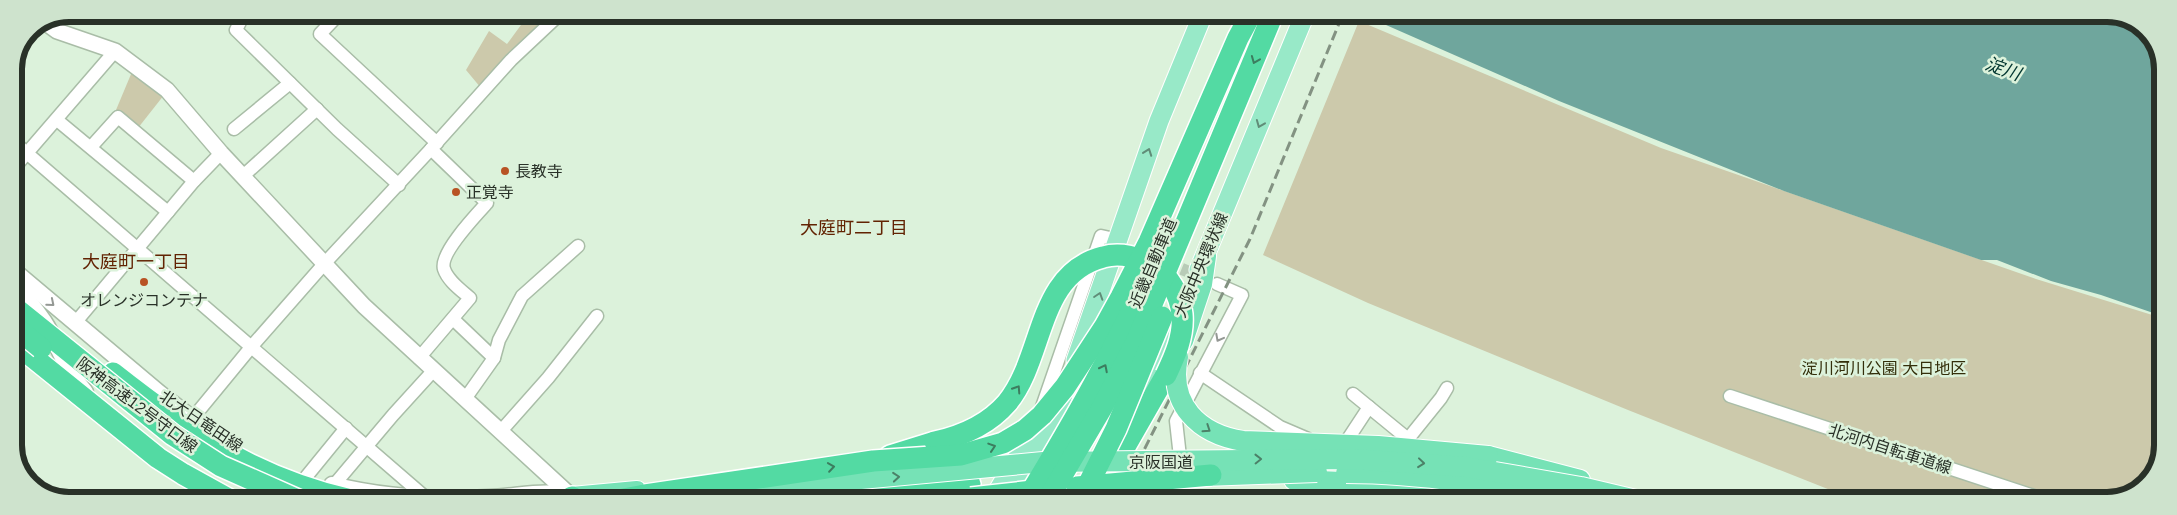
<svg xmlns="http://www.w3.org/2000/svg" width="2177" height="515" font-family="Arial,'Noto Sans JP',sans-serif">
  <rect width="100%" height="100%" fill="#dcf2db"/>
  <g fill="#ccc9ab">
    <path d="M529 14H549L546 21 481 88 466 70 489 31 507 44Z"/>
    <path d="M1359 21 1661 148 2036 279 2162 318V457L2144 488 2108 501H1858L1628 410 1368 303 1263 255Z"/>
    <path d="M134 67 164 95 138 128 116 110Z"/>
  </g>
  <g fill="#6fa69d">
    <path d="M1059 14H1111L1086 24 1075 25Z"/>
    <path d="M1361 14 2119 15 2150 33 2163 66 2162 316 2101 295 2051 281 1997 260H1981L1784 191 1559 101Z"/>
  </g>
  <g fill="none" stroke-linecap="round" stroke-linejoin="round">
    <path stroke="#b8cbb7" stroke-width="12" stroke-dasharray="12 6" stroke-linecap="butt" d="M1165 262 1206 279"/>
    <defs>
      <g id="minor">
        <path d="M244 14 236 30 337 129 399 185"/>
        <path d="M339 14 320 34 437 143"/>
        <path d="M57 120 168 212"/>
        <path d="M234 129 290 83"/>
        <path d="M14 142 425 497"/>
        <path d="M91 147 118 117 194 181"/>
        <path d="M14 168 115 51"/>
        <path d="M243 176 317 109"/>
        <path d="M453 319 494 358"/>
        <path d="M75 323 194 181 221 153"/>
        <path d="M419 358 470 298C461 290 448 281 444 269 439 254 476 215 487 203L431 149 511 60 560 14"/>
        <path d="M1200 373 1280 427 1308 439"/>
        <path d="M1353 394 1408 439 1441 398 1447 388"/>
        <path d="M1730 396 2049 501"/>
        <path d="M465 399 494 358 499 340 522 296 578 246"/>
        <path d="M1042 407 1101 236 1110 238"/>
        <path d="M192 419 252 346 324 264 431 149"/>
        <path d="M501 431 548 378 597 316"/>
        <path d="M1342 448 1369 407"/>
        <path d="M1181 466 1176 421 1242 295 1217 284"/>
        <path d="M306 477 346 428"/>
        <path d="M334 485 393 415 433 371"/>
        <path d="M1146 501H1152"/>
        <path d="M1361 501 1368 485V480"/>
      </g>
      <path id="tertiary" d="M46 23 57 31 115 51 167 90 221 153 364 306 572 497"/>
      <g id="secondary">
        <path d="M14 271 159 393 199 424"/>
        <path d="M14 286C25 297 35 309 44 322 59 345 67 372 85 392"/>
        <path d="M332 485C382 497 438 501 489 498 521 497 550 487 580 500"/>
      </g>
      <g id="primary">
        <path d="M1199 270 1305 14"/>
        <path d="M1076 360 1159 121 1203 14"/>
        <path d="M1139 390 1163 350 1180 316"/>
        <path d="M992 501 1040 420"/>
        <path d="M1010 501 1046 437 1063 395"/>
      </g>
      <g id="trunk">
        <path d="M1183 341 1202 284 1206 256"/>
        <path d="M1488 456 1580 480"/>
        <path d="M1294 480 1343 482 1498 501"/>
        <path d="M572 497 637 491"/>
        <path d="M1105 501 1124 494 1155 489"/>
      </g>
      <g id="motorway">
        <path d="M14 342 158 458 183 474 230 500"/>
        <path d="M113 373C189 433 254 478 351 500"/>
        <path d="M890 456 935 442"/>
        <path d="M1095 499 1166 375"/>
        <path d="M567 500 572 497"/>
        <path d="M618 500 645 495"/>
        <path d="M796 501 970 484"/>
      </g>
    </defs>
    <use href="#minor" stroke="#a9bda7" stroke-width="15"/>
    <use href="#tertiary" stroke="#a9bda7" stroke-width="18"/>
    <use href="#secondary" stroke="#a9bda7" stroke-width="19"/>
    <use href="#primary" stroke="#fff" stroke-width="21"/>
    <use href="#trunk" stroke="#fff" stroke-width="22"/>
    <use href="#motorway" stroke="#fff" stroke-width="24"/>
    <use href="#minor" stroke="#fff" stroke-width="12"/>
    <use href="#tertiary" stroke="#fff" stroke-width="15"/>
    <use href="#secondary" stroke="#fff" stroke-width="16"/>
    <use href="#primary" stroke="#98e9c8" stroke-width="19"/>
    <use href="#trunk" stroke="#76e2b6" stroke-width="20"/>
    <use href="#motorway" stroke="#53daa3" stroke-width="21"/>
    <path stroke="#839282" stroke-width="3" stroke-dasharray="10 5" stroke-linecap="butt" d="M1115 501 1142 454 1250 239 1343 14"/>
    <defs>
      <g id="trunk-bridge">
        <path d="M1178 357C1168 405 1199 434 1243 441L1378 446 1488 456"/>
        <path d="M1346 473C1424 473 1501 487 1577 501"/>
        <path d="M1204 476 1317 472"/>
        <path d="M743 490 1043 462 1353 459 1466 467 1581 487 1640 501"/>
        <path d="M1053 501 1096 494"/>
      </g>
      <g id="motorway-bridge">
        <path d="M14 307 173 435 221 466 298 500"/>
        <path d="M14 326 41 348"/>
        <path d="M935 442C962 436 988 425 1007 403 1045 357 1036 274 1103 257 1120 252 1139 257 1154 266 1169 276 1180 295 1182 314 1184 336 1175 356 1166 375"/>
        <path d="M1077 487 1211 475"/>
        <path d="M645 495 873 461 961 455 1003 443 1025 430 1042 415 1065 387 1105 326 1121 297 1149 242 1238 38 1251 14"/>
        <path d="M971 498 1042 490"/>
        <path d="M1026 501C1073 423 1118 346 1153 263"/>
        <path d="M1047 501 1103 406 1137 340 1273 14"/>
        <path d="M1080 501 1116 429 1162 317"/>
      </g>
    </defs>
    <use href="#trunk-bridge" stroke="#fff" stroke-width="22" stroke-linecap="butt"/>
    <use href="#motorway-bridge" stroke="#fff" stroke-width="24" stroke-linecap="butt"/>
    <use href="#trunk-bridge" stroke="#76e2b6" stroke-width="20"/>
    <use href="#motorway-bridge" stroke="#53daa3" stroke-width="21"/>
  </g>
  <defs><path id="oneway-chevron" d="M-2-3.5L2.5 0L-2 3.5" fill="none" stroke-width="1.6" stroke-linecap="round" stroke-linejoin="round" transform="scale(1.25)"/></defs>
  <g stroke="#3c7d5f">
    <use href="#oneway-chevron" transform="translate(1255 60) rotate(112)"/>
    <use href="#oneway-chevron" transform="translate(1104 368) rotate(-63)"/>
    <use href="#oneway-chevron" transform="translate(1017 389) rotate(-57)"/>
    <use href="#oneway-chevron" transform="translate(992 447) rotate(-18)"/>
    <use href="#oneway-chevron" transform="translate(831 467) rotate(-8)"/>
  </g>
  <g stroke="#608d78">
    <use href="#oneway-chevron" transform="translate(1260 124) rotate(112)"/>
    <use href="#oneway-chevron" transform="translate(1148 152) rotate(-70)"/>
    <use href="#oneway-chevron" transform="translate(1099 296) rotate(-72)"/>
  </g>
  <g stroke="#949894">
    <use href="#oneway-chevron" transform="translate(51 303) rotate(40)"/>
    <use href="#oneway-chevron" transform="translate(1219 338) rotate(118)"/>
  </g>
  <g stroke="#4c8168">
    <use href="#oneway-chevron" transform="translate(1207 429) rotate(34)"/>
    <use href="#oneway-chevron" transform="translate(1258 459) rotate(-1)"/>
    <use href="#oneway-chevron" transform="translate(1421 463) rotate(6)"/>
    <use href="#oneway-chevron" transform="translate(896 477) rotate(-5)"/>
  </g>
  <g fill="#b85324" stroke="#dcf2db" stroke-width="2">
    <circle cx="505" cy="171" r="5"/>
    <circle cx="456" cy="192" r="5"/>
    <circle cx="144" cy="282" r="5"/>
  </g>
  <g text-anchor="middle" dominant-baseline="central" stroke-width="5" stroke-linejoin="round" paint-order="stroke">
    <g font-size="16" fill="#293128" stroke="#dcf2db" text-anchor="start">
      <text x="515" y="171">長教寺</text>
      <text x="466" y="192">正覚寺</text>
      <text x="144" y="300" text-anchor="middle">オレンジコンテナ</text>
    </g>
    <g font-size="16" fill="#293128" stroke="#dcf2db">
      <text transform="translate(1153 263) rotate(-67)">近畿自動車道</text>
      <text transform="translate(1201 265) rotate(-67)">大阪中央環状線</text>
      <text transform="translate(137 405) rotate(37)">阪神高速12号守口線</text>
      <text transform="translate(201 421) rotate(34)">北大日竜田線</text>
      <text transform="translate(1890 449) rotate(18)">北河内自転車道線</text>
      <text x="1161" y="462">京阪国道</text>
    </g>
    <g font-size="16" fill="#332e0a" stroke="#dcf2db">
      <text x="1884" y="368">淀川河川公園 大日地区</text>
    </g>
    <g font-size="18" font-style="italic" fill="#00352f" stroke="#dcf2db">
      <text transform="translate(2003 69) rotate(19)">淀川</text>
    </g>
    <g font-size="18" fill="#622303" stroke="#dcf2db">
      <text x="854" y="228">大庭町二丁目</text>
      <text x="136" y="262">大庭町一丁目</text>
    </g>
  </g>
  <path d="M0 0H2177V515H0ZM69 22H2107A47 47 0 0 1 2154 69V445A47 47 0 0 1 2107 492H69A47 47 0 0 1 22 445V69A47 47 0 0 1 69 22Z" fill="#cee3cd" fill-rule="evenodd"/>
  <path fill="none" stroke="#293128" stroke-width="6" d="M69 22H2107A47 47 0 0 1 2154 69V445A47 47 0 0 1 2107 492H69A47 47 0 0 1 22 445V69A47 47 0 0 1 69 22Z"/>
</svg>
